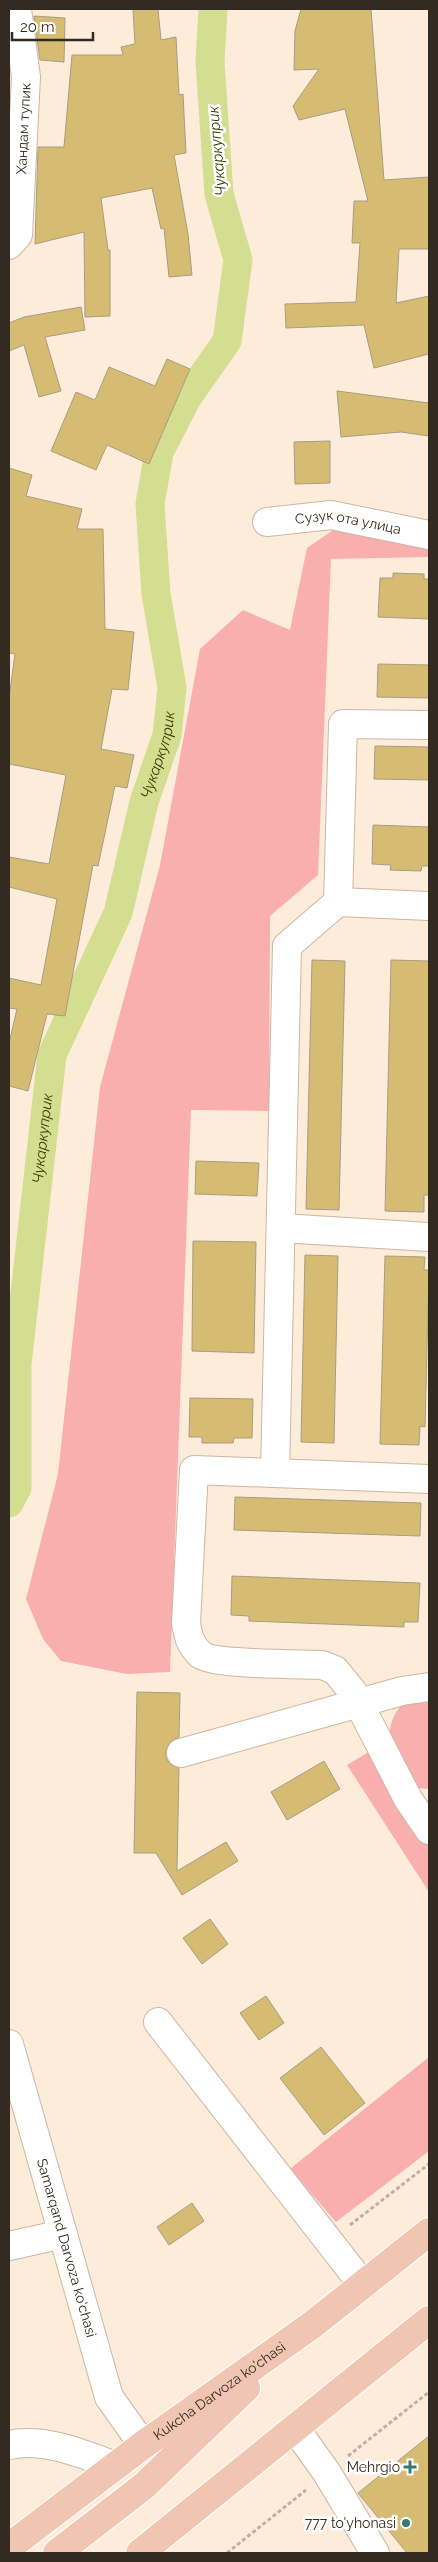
<svg xmlns="http://www.w3.org/2000/svg" width="438" height="2562" font-family="Raleway,sans-serif">
  <rect width="100%" height="100%" fill="#fdecda"/>
  <g fill="#f8afad">
    <path d="M339 526 429 541V557L331 559 318 875 270 916 269 1111 191 1110 170 1672 127 1674 61 1661 43 1639 26 1599 58 1474 100 1087 160 865 200 649 243 610 290 630 307 548Z"/>
    <path d="M429 1695V1789L419 1788 388 1740C393 1709 399 1701 429 1695Z"/>
    <path d="M372 1750 429 1841V1892L347 1765Z"/>
    <path d="M429 2057V2151L336 2222 290 2169Z"/>
  </g>
  <g fill="none" stroke-linecap="round" stroke-linejoin="round">
    <path stroke="#d4de91" stroke-width="29" id="s1" d="M9 1503 17 1488V1364L52 1055 118 913 144 802 167 735 172 688 156 594 150 504 159 452 187 398 227 341 238 260 219 194 210 62 213 9"/>
  </g>
  <g fill="#d6bc72" stroke="#a69d83">
    <path d="M133 9H158L161 40 176 37 179 95 183 94 186 153 174 155 188 234 192 275 169 277 164 228 161 229 152 188 101 198 108 250H110V316L85 317 84 232 35 244 38 147H64L72 55H123L121 47 135 44Z"/>
    <path d="M301 9H371L384 180 429 177V249H399L396 303 429 296V354L374 368 364 325 286 328 285 304 356 302 360 243H352L354 201H368L345 109 299 120 293 106 319 69 294 70 295 31Z"/>
    <path d="M34 16 65 18 64 62 40 60Z"/>
    <path d="M81 307 85 330 45 337 61 391 39 397 24 345 9 351V323L24 317Z"/>
    <path d="M167 359 190 369 149 464 107 445 96 470 51 451 76 392 95 400 109 367 155 386Z"/>
    <path d="M337 391 429 403V436L401 432 341 437Z"/>
    <path d="M330 441V483L295 484 294 442Z"/>
    <path d="M9 468 32 475 26 496 82 509 77 529H103L105 629 134 632 128 690 112 689 101 749 134 755 127 788 115 786 98 866 93 865 65 1016 47 1014 28 1091 9 1086V1043L17 1009 9 1008V978L41 985 57 899 9 887V857L49 864 66 775 9 764V698L15 654 9 653Z"/>
    <path d="M393 573 424 574V579H429V619L378 617 380 578H393Z"/>
    <path d="M378 664 429 665V698L377 697Z"/>
    <path d="M375 746 429 747V780L374 779Z"/>
    <path d="M373 825 429 827V866H422L421 871 390 870 391 865 372 864Z"/>
    <path d="M312 960 345 961 339 1210 306 1209Z"/>
    <path d="M391 960 429 961V1195H424V1212L385 1211Z"/>
    <path d="M196 1161 259 1163 257 1196 195 1194Z"/>
    <path d="M193 1241 256 1242 254 1353 192 1351Z"/>
    <path d="M305 1255 338 1256 334 1443 301 1442Z"/>
    <path d="M385 1256 425 1257 424 1270H429L425 1427 420 1426 419 1445 380 1444Z"/>
    <path d="M190 1398 253 1399 252 1438H234L233 1443H202V1437H189Z"/>
    <path d="M235 1497 421 1503 420 1536 234 1530Z"/>
    <path d="M232 1576 420 1583 418 1622H404V1627L249 1621V1616L231 1615Z"/>
    <path d="M137 1692 180 1693 179 1737 170 1742 166 1750V1758L170 1764 179 1768 177 1871 226 1842 238 1861 182 1895 156 1853H134Z"/>
    <path d="M324 1761 340 1789 287 1820 271 1792Z"/>
    <path d="M210 1919 228 1944 202 1964 183 1938Z"/>
    <path d="M266 1996 284 2023 259 2040 240 2013Z"/>
    <path d="M321 2047 365 2103 324 2135 280 2078Z"/>
    <path d="M192 2203 204 2221 169 2245 157 2227Z"/>
    <path d="M429 2436V2553H407L358 2493Z"/>
  </g>
  <g fill="none" stroke-linecap="round" stroke-linejoin="round">
    <defs>
      <g id="minor">
        <path id="s2" d="M9 245 18 235 26 77 17 9"/>
        <path id="s3" d="M267 522 331 515 429 535"/>
        <path d="M338 902 429 906"/>
        <path d="M281 1228 429 1237"/>
        <path d="M275 1473 287 946 338 902 343 724 429 725"/>
        <path d="M429 1479 194 1470 186 1623C188 1635 190 1645 200 1654 212 1665 301 1664 322 1665L335 1670 353 1692 408 1799 429 1830"/>
        <path d="M181 1753 402 1691 429 1687"/>
        <path d="M158 2022 363 2285"/>
        <path id="s4" d="M9 2044 109 2397 143 2445"/>
        <path d="M9 2246 63 2234"/>
        <path d="M295 2428 327 2473 375 2553"/>
        <path d="M9 2445C43 2437 83 2454 115 2466"/>
      </g>
      <g id="major">
        <path id="s5" d="M9 2547 143 2445 312 2325 429 2232"/>
        <path d="M57 2553 144 2486 246 2388"/>
        <path d="M140 2553 429 2320"/>
      </g>
    </defs>
    <use href="#minor" stroke="#ccb7a2" stroke-width="30"/>
    <use href="#major" stroke="#fff" stroke-width="30"/>
    <g stroke="#bfb1a2" stroke-width="3" stroke-dasharray="4 2.5" stroke-linecap="butt">
      <path d="M350 2225 429 2164"/>
      <path d="M348 2456 429 2392"/>
      <path d="M227 2553 306 2490"/>
    </g>
    <use href="#minor" stroke="#fff" stroke-width="28"/>
    <use href="#major" stroke="#f0c5b2" stroke-width="28"/>
  </g>
  <g fill="#357b73" stroke="#fff" stroke-width="2">
    <path d="M407.5 2459.5h5v5h5v5h-5v5h-5v-5h-5v-5h5z"/>
    <circle cx="406" cy="2523" r="5"/>
  </g>
  <g text-anchor="middle" dominant-baseline="central" stroke-width="5" stroke-linejoin="round" paint-order="stroke">
    <g font-size="14" fill="#332b22" stroke="#fff">
      <text stroke="none"><textPath href="#s2" startOffset="120">Хандам тупик</textPath></text>
      <text stroke="none"><textPath href="#s3" startOffset="82">Сузук ота улица</textPath></text>
      <text stroke="none"><textPath href="#s4" startOffset="212">Samarqand Darvoza ko'chasi</textPath></text>
      <text stroke="none"><textPath href="#s5" startOffset="262">Kukcha Darvoza ko'chasi</textPath></text>
    </g>
    <g font-size="14" fill="#332b22" stroke="#fff" text-anchor="end">
      <text x="400" y="2467">Mehrgio</text>
      <text x="396" y="2523">777 to'yhonasi</text>
    </g>
    <g font-size="15" font-style="italic" fill="#373c00" stroke="#fff">
      <text transform="translate(217 151) rotate(-95)">Чукаркуприк</text>
      <text stroke="none"><textPath href="#s1" startOffset="772">Чукаркуприк</textPath></text>
      <text stroke="none"><textPath href="#s1" startOffset="368">Чукаркуприк</textPath></text>
    </g>
  </g>
  <rect width="438" height="2562" fill="none" stroke="#332b22" stroke-width="20"/>
  <path d="M12 32v8h81v-8" fill="none" stroke="#332b22" stroke-width="2.5"/>
  <text x="20" y="32" font-size="15" fill="#332b22" stroke="#ffffff" stroke-width="4" paint-order="stroke">20 m</text>
</svg>
